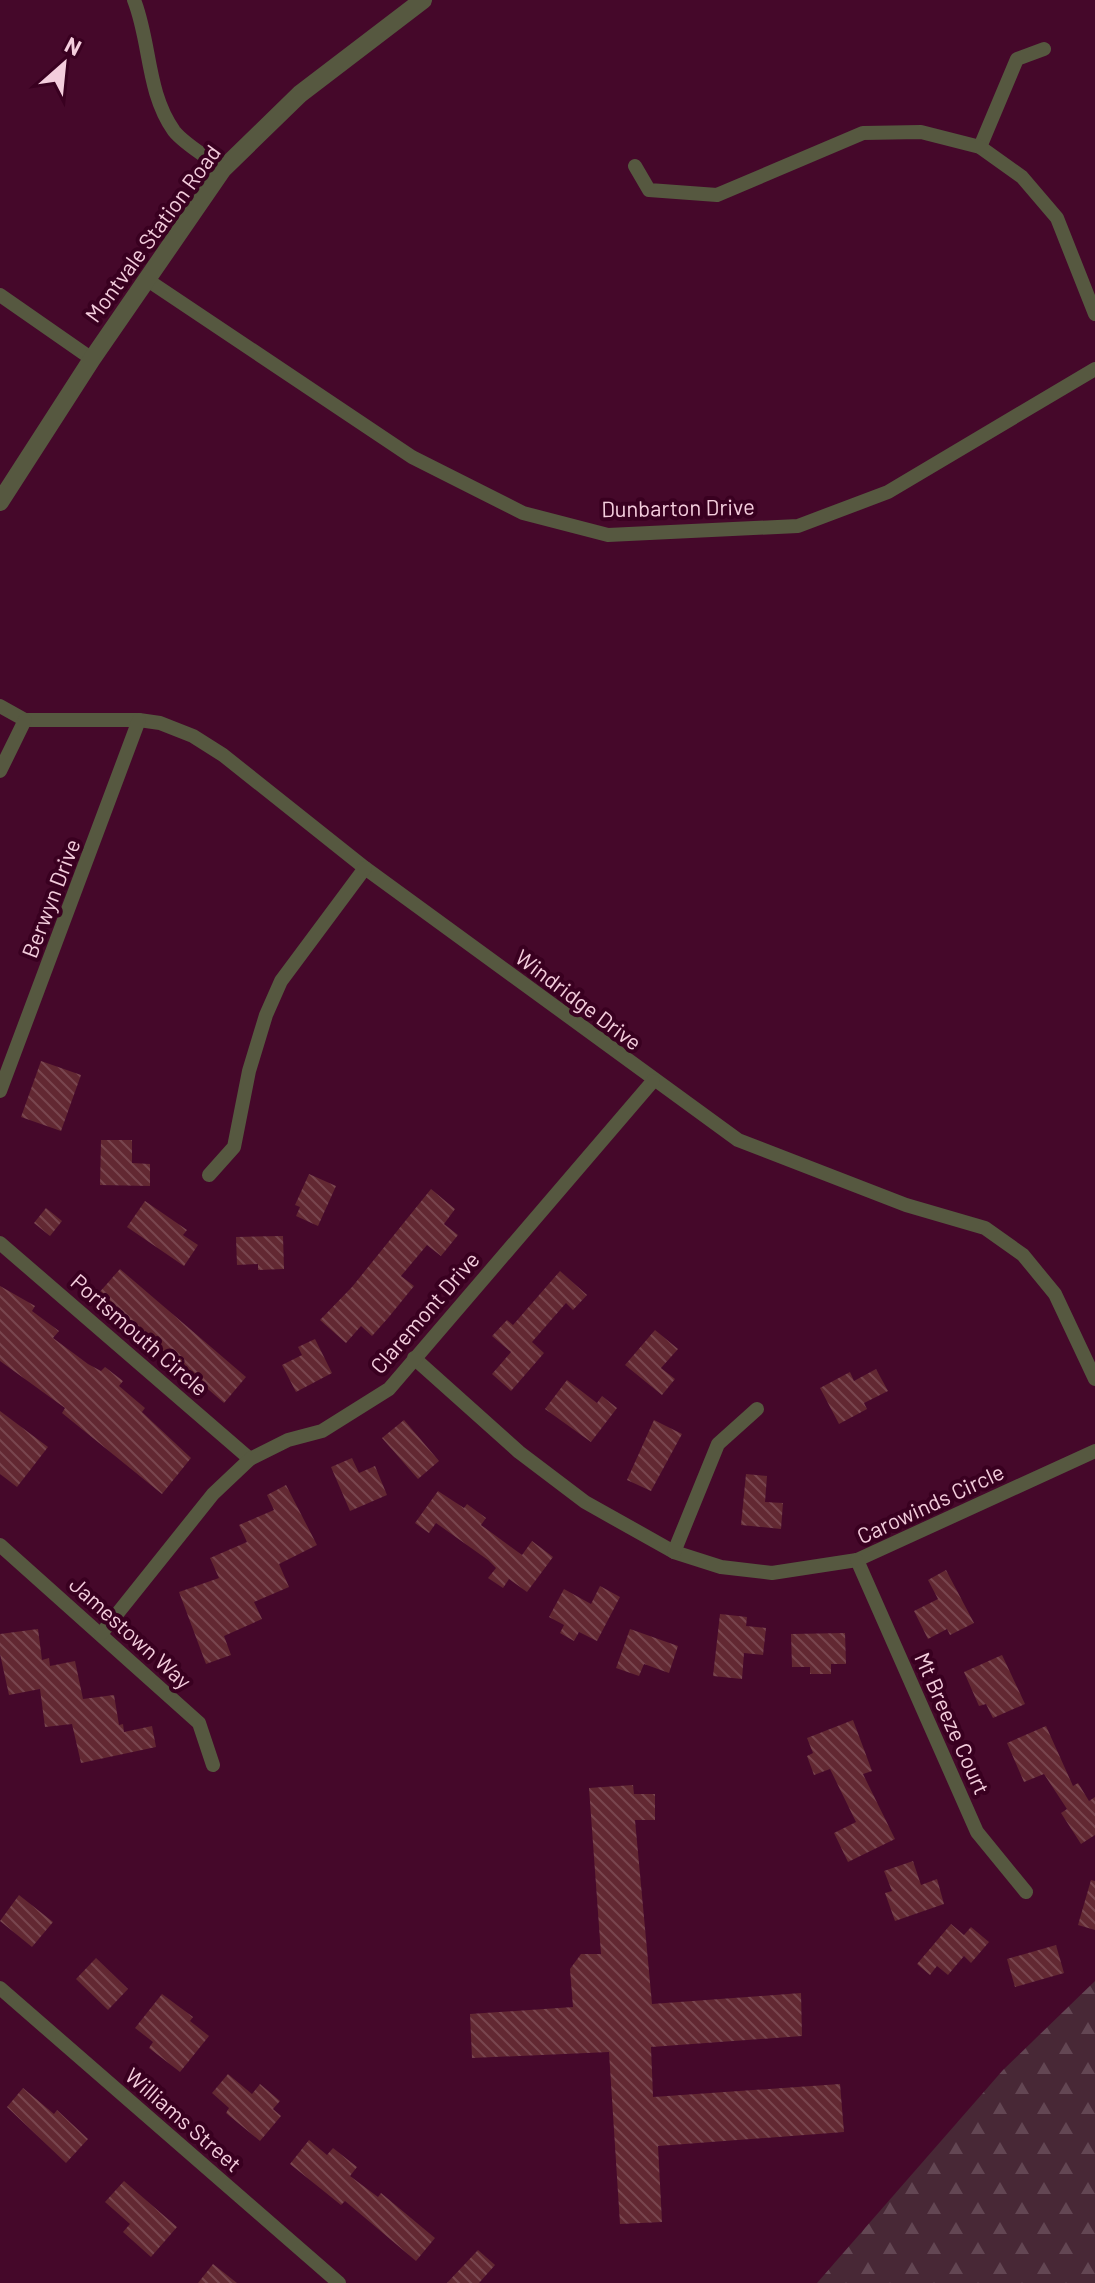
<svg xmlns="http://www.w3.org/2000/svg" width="1095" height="2283" font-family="Barlow,sans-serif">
  <defs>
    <pattern id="forest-firs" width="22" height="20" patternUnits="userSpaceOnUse" patternTransform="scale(2)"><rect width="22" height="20" fill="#482836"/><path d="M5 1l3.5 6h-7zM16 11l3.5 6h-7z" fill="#634653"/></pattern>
    <pattern id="building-back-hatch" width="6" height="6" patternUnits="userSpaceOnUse" patternTransform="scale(2)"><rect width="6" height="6" fill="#622832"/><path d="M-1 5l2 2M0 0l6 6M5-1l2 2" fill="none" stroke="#79464f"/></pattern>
  </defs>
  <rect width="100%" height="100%" fill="#45082a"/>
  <path fill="url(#forest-firs)" d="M1095 1981V2283H817L1003 2070Z"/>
  <g fill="url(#building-back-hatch)">
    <path d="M41 1061 81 1075 61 1131 21 1117Z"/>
    <path d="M101 1140H132V1163L150 1164V1186L100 1185Z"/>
    <path d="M309 1174 336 1186 318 1226 296 1216 300 1207 295 1205Z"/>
    <path d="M431 1189 455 1209 444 1224 458 1235 441 1256 427 1245 401 1276 414 1286 388 1318 372 1336 361 1326 346 1343 320 1320 352 1287Z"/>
    <path d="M145 1201 187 1230 183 1235 198 1245 184 1266 127 1227Z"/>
    <path d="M46 1208 62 1221 50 1236 34 1223Z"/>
    <path d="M283 1236 284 1269 258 1270V1264L237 1265 236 1237Z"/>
    <path d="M120 1269 246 1377 224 1403 98 1294Z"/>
    <path d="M560 1271 587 1295 573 1310 566 1303 532 1342 544 1353 511 1391 492 1374 511 1352 492 1336 507 1320 513 1325Z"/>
    <path d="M0 1286 35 1306 32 1311 59 1331 53 1338 88 1364 101 1371 105 1367 123 1381 119 1386 145 1408 142 1412 191 1458 162 1494 62 1413 65 1408 0 1361Z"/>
    <path d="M655 1330 678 1349 661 1368 675 1379 662 1395 625 1365Z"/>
    <path d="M315 1339 332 1373 296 1392 282 1365 302 1355 298 1347Z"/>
    <path d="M876 1369 888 1391 864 1403 867 1409 839 1424 820 1388 850 1372 854 1381Z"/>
    <path d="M567 1380 597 1403 602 1396 617 1408 591 1442 545 1409Z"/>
    <path d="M0 1411 48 1447 17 1487 0 1474Z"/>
    <path d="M404 1420 439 1461 418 1479 382 1438Z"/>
    <path d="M654 1420 682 1434 651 1491 627 1480Z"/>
    <path d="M352 1458 359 1473 375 1466 387 1495 350 1511 331 1467Z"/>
    <path d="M746 1474 767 1476 765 1502 783 1503 781 1529 741 1525Z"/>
    <path d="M286 1485 317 1545 279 1564 289 1587 254 1602 262 1619 224 1636 231 1655 206 1664 179 1592 219 1578 210 1558 247 1542 239 1525 274 1510 267 1495Z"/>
    <path d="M438 1491 464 1508 467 1504 486 1518 481 1525 522 1555 532 1541 553 1557 527 1592 509 1579 503 1588 488 1578 496 1568 488 1560 436 1523 429 1533 415 1523Z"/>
    <path d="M946 1570 974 1623 950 1635 947 1629 928 1639 914 1611 938 1599 928 1580Z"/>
    <path d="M600 1586 620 1597 597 1641 579 1632 574 1641 560 1633 564 1625 549 1617 564 1589 591 1604Z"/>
    <path d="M720 1614 747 1617 746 1626 766 1628 763 1655 744 1653 742 1679 713 1676Z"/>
    <path d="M38 1629 42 1660 49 1658 50 1666 75 1661 83 1699 114 1695 119 1725 123 1724 124 1732 152 1726 156 1747 81 1763 72 1724 45 1727 40 1689 9 1695 0 1654V1634Z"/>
    <path d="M630 1629 678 1646 669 1673 644 1664 639 1676 616 1668Z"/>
    <path d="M845 1633 846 1664H831V1674H810V1667H792L791 1634Z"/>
    <path d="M1002 1655 1025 1704 993 1718 986 1704 979 1706 964 1672Z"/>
    <path d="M853 1720 872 1771 863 1774 895 1839 848 1862 834 1833 856 1822 830 1769 814 1775 807 1756 813 1753 807 1738Z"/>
    <path d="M1046 1726 1073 1786 1078 1783 1089 1801 1095 1797V1835L1081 1844 1061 1813 1067 1809 1044 1774 1024 1782 1007 1743Z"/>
    <path d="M633 1785 634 1794H655V1820H635L652 2004 801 1993 802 2036 651 2047 653 2097 840 2084 844 2132 658 2146 662 2222 620 2224 609 2052 472 2058 470 2014 573 2007 570 1969 581 1954H601L589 1788Z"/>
    <path d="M913 1861 921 1885 937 1879 944 1904 895 1921 885 1893 892 1891 884 1871Z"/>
    <path d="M1091 1880 1095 1881V1930L1078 1925Z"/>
    <path d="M19 1895 53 1922 32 1947 0 1921Z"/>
    <path d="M951 1924 964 1935 971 1927 989 1942 971 1963 964 1956 948 1975 937 1966 930 1975 917 1964Z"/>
    <path d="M1056 1945 1064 1973 1015 1987 1007 1959Z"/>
    <path d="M96 1958 128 1989 108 2010 76 1979Z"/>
    <path d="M162 1994 193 2017 190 2021 209 2036 180 2072 149 2048 153 2042 135 2028Z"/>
    <path d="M228 2074 252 2094 260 2084 280 2101 273 2109 281 2116 260 2141 226 2113 229 2108 212 2093Z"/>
    <path d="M23 2088 54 2114 57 2110 88 2139 66 2163 7 2107Z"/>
    <path d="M309 2140 327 2155 333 2148 357 2167 350 2176 378 2197 381 2193 435 2238 416 2261 345 2201 341 2205 290 2164Z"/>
    <path d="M124 2181 177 2227 151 2257 123 2232 130 2224 105 2202Z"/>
    <path d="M478 2250 495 2265 479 2283H447Z"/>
    <path d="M213 2264 237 2283H198Z"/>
  </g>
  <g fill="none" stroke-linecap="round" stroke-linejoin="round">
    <g stroke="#565840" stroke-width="14">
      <path d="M134 0C151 43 146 91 174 131 185 145 209 158 223 169"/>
      <path d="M980 147 1017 59 1044 49"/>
      <path d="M635 166 649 190 717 195 863 133 921 132 980 147 1022 177 1057 218 1095 314"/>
      <path d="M146 279 412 457 523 513 608 535 798 526 888 492 1095 369"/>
      <path d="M0 295 92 359"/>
      <path d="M0 706 25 720H139L160 723 193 736 223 755 365 868 738 1140 906 1205 985 1228 1023 1255 1055 1294 1095 1379"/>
      <path d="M0 771 25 720"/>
      <path d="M0 1091 139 720"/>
      <path d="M209 1175 234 1147 249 1071 266 1015 281 981 365 868"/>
      <path d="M0 1243 250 1459"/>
      <path d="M414 1358 519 1452 585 1502 674 1552 721 1567 772 1573 857 1560 1095 1451"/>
      <path d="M0 1545 199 1723 213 1765"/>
      <path d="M674 1552 718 1444 757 1409"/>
      <path d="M857 1560 977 1832 1026 1892"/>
      <path d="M101 1634 213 1494 250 1459 288 1440 322 1431 389 1389 653 1081"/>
      <path d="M0 1988 339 2283"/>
    </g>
    <path stroke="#565840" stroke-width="18" d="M0 502 92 359 223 169 300 94 423 0"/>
  </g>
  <g text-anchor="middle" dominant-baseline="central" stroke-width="8" stroke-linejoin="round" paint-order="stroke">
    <g font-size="22" fill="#f4cddd" stroke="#390020">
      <text transform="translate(152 233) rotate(-54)">Montvale Station Road</text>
      <text transform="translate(678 507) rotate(-1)">Dunbarton Drive</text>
      <text transform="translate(50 898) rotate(-69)">Berwyn Drive</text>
      <text transform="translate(579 999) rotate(37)">Windridge Drive</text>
      <text transform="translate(424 1312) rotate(-49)">Claremont Drive</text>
      <text transform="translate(140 1334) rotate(41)">Portsmouth Circle</text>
      <text transform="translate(930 1503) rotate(-25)">Carowinds Circle</text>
      <text transform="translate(131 1632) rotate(42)">Jamestown Way</text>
      <text transform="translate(953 1723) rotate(66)">Mt Breeze Court</text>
      <text transform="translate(184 2119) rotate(41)">Williams Street</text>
    </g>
  </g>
  <g transform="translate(64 64) rotate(27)" stroke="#390020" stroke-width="6" paint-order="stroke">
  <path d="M0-6L14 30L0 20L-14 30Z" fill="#f4cddd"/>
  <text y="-12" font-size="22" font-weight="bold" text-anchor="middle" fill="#f4cddd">N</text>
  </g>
</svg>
